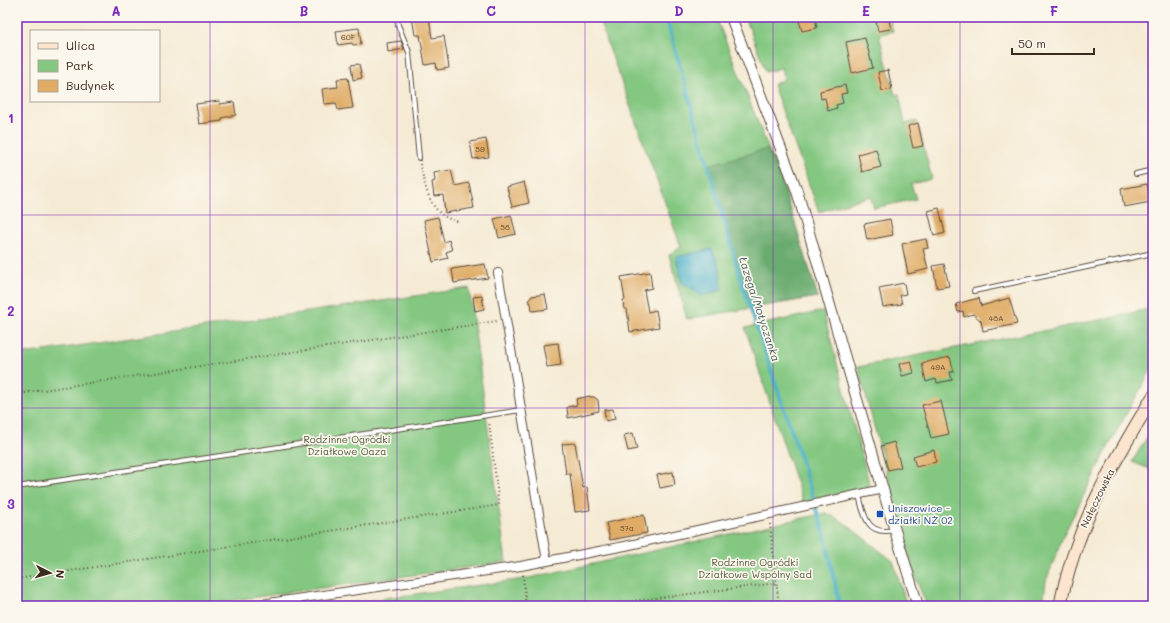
<svg xmlns="http://www.w3.org/2000/svg" width="1170" height="623" font-family="Mali,sans-serif">
  <rect width="100%" height="100%" fill="#fbf7ec"/>
  <filter id="ink" filterUnits="userSpaceOnUse"><feTurbulence type="fractalNoise" baseFrequency=".025" numOctaves="2"/><feDisplacementMap in="SourceGraphic" scale="8" xChannelSelector="R" yChannelSelector="G"/><feConvolveMatrix kernelMatrix="1 2 1 2 8 2 1 2 1" color-interpolation-filters="sRGB"/></filter>
  <filter id="wash" filterUnits="userSpaceOnUse"><feTurbulence type="fractalNoise" baseFrequency=".012" numOctaves="4" result="noise"/><feDisplacementMap in="SourceGraphic" scale="16" xChannelSelector="R" yChannelSelector="G"/><feGaussianBlur stdDeviation="0.9" result="paint"/><feColorMatrix in="noise" values="0 0 0 0 0 0 0 0 0 0 0 0 0 0 0 0 0 1.4 0 .05"/><feComposite in="paint" operator="in"/></filter>
  <g filter="url(#wash)">
    <rect width="100%" height="100%" fill="#f5ebd5"/>
    <g fill="#83c781" stroke="#5f7850">
      <path d="M598 17H716L783 185 818 297 687 319 669 255 681 247Z"/>
      <path d="M745 17H889L893 31 879 35 895 95 899 94 905 124 917 121 932 179 911 184 916 199 874 208 870 196 819 212 773 85 784 79 781 68 766 72Z"/>
      <path d="M469 288 506 562 193 606H17V355Z"/>
      <path d="M1153 308V367L1115 434 1064 534 1046 581 1043 606H927L915 577 858 367 1109 318Z"/>
      <path d="M823 311 870 486 803 503 745 328Z"/>
      <path d="M1153 427V470L1132 462Z"/>
      <path d="M826 513 842 521 893 561 907 606H327L524 579Z"/>
    </g>
    <path fill="#6aac6f" stroke="#526b46" d="M768 149 783 185 818 297 751 308 708 165Z"/>
    <path fill="#4cb1cb" stroke="#446e74" d="M712 249 720 267 722 290 702 296 687 285 682 284 676 257Z"/>
    <g fill="none" stroke-linecap="round" stroke-linejoin="round">
      <path stroke="#4cb1cb" stroke-width="3.5" d="M666 17 744 290 797 447 824 533 840 606"/>
    </g>
    <g id="blocks">
      <g fill="#dfab65">
        <path d="M412 17H429L432 38 444 36 449 68 437 70 436 63 425 65 420 35H415Z"/>
        <path d="M798 17H815L817 28 802 31Z"/>
        <path d="M875 17H888L891 29 878 31Z"/>
        <path d="M359 28 361 44 353 45 352 43 338 45 336 31Z"/>
        <path d="M865 38 873 68 852 73 846 42Z"/>
        <path d="M401 41 404 49 388 52 387 43Z"/>
        <path d="M359 64 362 78 353 80 351 65Z"/>
        <path d="M888 70 892 89 882 91 878 72Z"/>
        <path d="M348 78 353 108 338 110 336 103 324 104 322 89 338 87 337 79Z"/>
        <path d="M845 85 847 93 841 94 843 103 836 105 837 108 828 111 825 98 821 99 820 91Z"/>
        <path d="M219 101 220 104 234 102 236 115 222 118V121L199 124 196 104Z"/>
        <path d="M918 123 923 146 913 148 908 126Z"/>
        <path d="M486 139 489 157 473 159 470 142Z"/>
        <path d="M876 149 881 167 862 172 858 154Z"/>
        <path d="M451 170 455 186 469 183 474 208 445 213 443 195 434 196 432 182 435 181 434 173Z"/>
        <path d="M524 182 529 203 512 207 507 187Z"/>
        <path d="M1147 184 1151 202 1124 207 1121 189Z"/>
        <path d="M939 208 945 233 934 236 928 211Z"/>
        <path d="M511 215 516 234 499 238 494 219Z"/>
        <path d="M438 217 444 242 449 240 452 250 446 252 448 258 433 262 424 220Z"/>
        <path d="M890 219 893 235 867 240 864 224Z"/>
        <path d="M926 239 928 248 923 249 928 269 908 274 902 244Z"/>
        <path d="M485 264 488 278 454 283 452 269Z"/>
        <path d="M944 264 949 286 937 288 933 266Z"/>
        <path d="M650 272 652 288 644 290 648 312 656 310 659 327 630 332 627 309H624L623 300H625L621 277Z"/>
        <path d="M904 283 906 294 900 295 902 304 883 307 879 288Z"/>
        <path d="M545 294 548 309 532 311 531 303 528 301 532 296Z"/>
        <path d="M482 296 484 309 475 311 473 297Z"/>
        <path d="M979 298 981 306 1009 298 1017 324 983 331 981 321 973 314 964 317 963 311 958 312 956 304Z"/>
        <path d="M558 343 561 365 547 367 543 345Z"/>
        <path d="M950 357 954 372H950L952 380 937 383 936 379 926 382 922 363Z"/>
        <path d="M911 361 914 373 902 376 899 364Z"/>
        <path d="M590 396V397H594L598 400 599 411 568 418 567 407 577 405 576 399Z"/>
        <path d="M941 401 949 434 931 438 922 405Z"/>
        <path d="M613 409 615 419 606 421 604 410Z"/>
        <path d="M633 433 637 449 628 451 624 435Z"/>
        <path d="M894 442 901 467 888 470 881 446Z"/>
        <path d="M575 443 583 488 587 487 590 510 575 512 570 474H566L562 444Z"/>
        <path d="M934 450 936 462 916 467 913 456Z"/>
        <path d="M673 472 675 485 660 488 657 475Z"/>
        <path d="M644 515 647 533 610 540 606 523Z"/>
      </g>
    </g>
  </g>
  <g filter="url(#ink)">
    <use href="#blocks" fill-opacity="0" stroke="#574739" stroke-width="1"/>
    <g fill="none" stroke-linecap="round" stroke-linejoin="round">
      <defs>
        <g id="service">
          <path d="M397 17 398 25 409 52 419 158"/>
          <path d="M1136 174 1153 170"/>
          <path d="M974 291 1153 253"/>
          <path d="M17 487 521 410"/>
          <path d="M859 495C864 516 867 536 894 530"/>
        </g>
        <g id="minor">
          <path d="M498 273 547 561"/>
          <path d="M248 606 521 566 625 546 883 489"/>
        </g>
        <path id="tertiary" d="M731 17 797 191 890 514 918 606"/>
        <path id="secondary" d="M1060 606C1075 528 1112 464 1153 397"/>
      </defs>
      <use href="#service" stroke="#574739" stroke-width="6"/>
      <use href="#minor" stroke="#574739" stroke-width="10"/>
      <use href="#tertiary" stroke="#574739" stroke-width="12"/>
      <use href="#secondary" stroke="#574739" stroke-width="14"/>
      <g stroke="#574739" stroke-width="2" stroke-dasharray="1 3" stroke-linecap="butt">
        <path d="M420 164C424 181 428 206 444 216 448 219 454 220 459 222"/>
        <path d="M17 394 497 321"/>
        <path d="M1148 429 1153 428"/>
        <path d="M770 524 779 606"/>
        <path d="M523 575 526 606"/>
        <path d="M17 579 499 505 489 422"/>
        <path d="M592 606 777 583"/>
      </g>
      <use href="#service" stroke="#fff" stroke-width="4"/>
      <use href="#minor" stroke="#fff" stroke-width="8"/>
      <use href="#tertiary" stroke="#fff" stroke-width="10"/>
      <use href="#secondary" stroke="#fbe5cf" stroke-width="12"/>
    </g>
  </g>
  <path fill="none" stroke="#7b2cbf" stroke-width="1" stroke-opacity="0.55" d="M210 17V606M397 17V606M585 17V606M773 17V606M960 17V606M17 215H1153M17 408H1153"/>
  <rect fill="#1a4fb4" stroke="#fbf7ec" stroke-width="1.5" x="876" y="510" width="8" height="8" rx="2"/>
  <g text-anchor="middle" dominant-baseline="central" stroke-width="3.5" stroke-linejoin="round" paint-order="stroke">
    <g font-size="8" fill="#644a30">
      <text x="348" y="37">60F</text>
      <text x="480" y="149">59</text>
      <text x="505" y="227">58</text>
      <text x="996" y="318">48A</text>
      <text x="938" y="367">49A</text>
      <text x="627" y="528">57a</text>
    </g>
    <g font-size="10" fill="#51593c" stroke="#fbf7ec">
      <text x="347" y="439">Rodzinne Ogródki<tspan x="347" dy="12">Działkowe Oaza</tspan></text>
      <text x="755" y="562">Rodzinne Ogródki<tspan x="755" dy="12">Działkowe Wspólny Sad</tspan></text>
    </g>
    <g font-size="10" fill="#3b2a1e" stroke="#fbf7ec">
      <text transform="translate(1097 498) rotate(-64)">Nałęczowska</text>
    </g>
    <g font-size="10" fill="#164399" stroke="#fbf7ec" text-anchor="start">
      <text x="888" y="508">Uniszowice -<tspan x="888" dy="12">działki NŻ 02</tspan></text>
    </g>
    <g font-size="11" font-style="italic" fill="#41595b" stroke="#fbf7ec">
      <text transform="translate(760 309) rotate(72)">Łazęga/Motyczanka</text>
    </g>
  </g>
  <rect width="1170" height="623" fill="none" stroke="#fbf7ec" stroke-width="44"/>
  <rect x="30" y="30" width="130" height="72" fill="#fbf7ec" stroke="#aea59a"/>
  <rect x="38" y="43" width="20" height="6" fill="#fbe5cf" stroke="#aea59a"/>
  <text x="66" y="50" font-size="12" fill="#3b2a1e">Ulica</text>
  <rect x="38" y="60" width="20" height="12" fill="#83c781" stroke="#aea59a"/>
  <text x="66" y="70" font-size="12" fill="#3b2a1e">Park</text>
  <rect x="38" y="80" width="20" height="12" fill="#dfab65" stroke="#aea59a"/>
  <text x="66" y="90" font-size="12" fill="#3b2a1e">Budynek</text>
  <g transform="translate(50 573) rotate(96)" stroke="#fbf7ec" stroke-width="3" paint-order="stroke">
  <path d="M0-3L7 15L0 10L-7 15Z" fill="#3b2a1e"/>
  <text y="-6" font-size="11" font-weight="bold" text-anchor="middle" fill="#3b2a1e">N</text>
  </g>
  <path d="M1012 48v6h82v-6" fill="none" stroke="#3b2a1e" stroke-width="2"/>
  <text x="1018" y="48" font-size="12" fill="#3b2a1e" stroke="#fbf7ec" stroke-width="3" paint-order="stroke">50 m</text>
  <rect x="22" y="22" width="1126" height="579" fill="none" stroke="#7b2cbf" stroke-width="1.5"/>
  <g font-size="13" text-anchor="middle" font-weight="bold" fill="#7b2cbf">
    <text x="116" y="16">A</text>
    <text x="304" y="16">B</text>
    <text x="491" y="16">C</text>
    <text x="679" y="16">D</text>
    <text x="866" y="16">E</text>
    <text x="1054" y="16">F</text>
    <text x="11" y="123">1</text>
    <text x="11" y="316">2</text>
    <text x="11" y="509">3</text>
  </g>
</svg>
